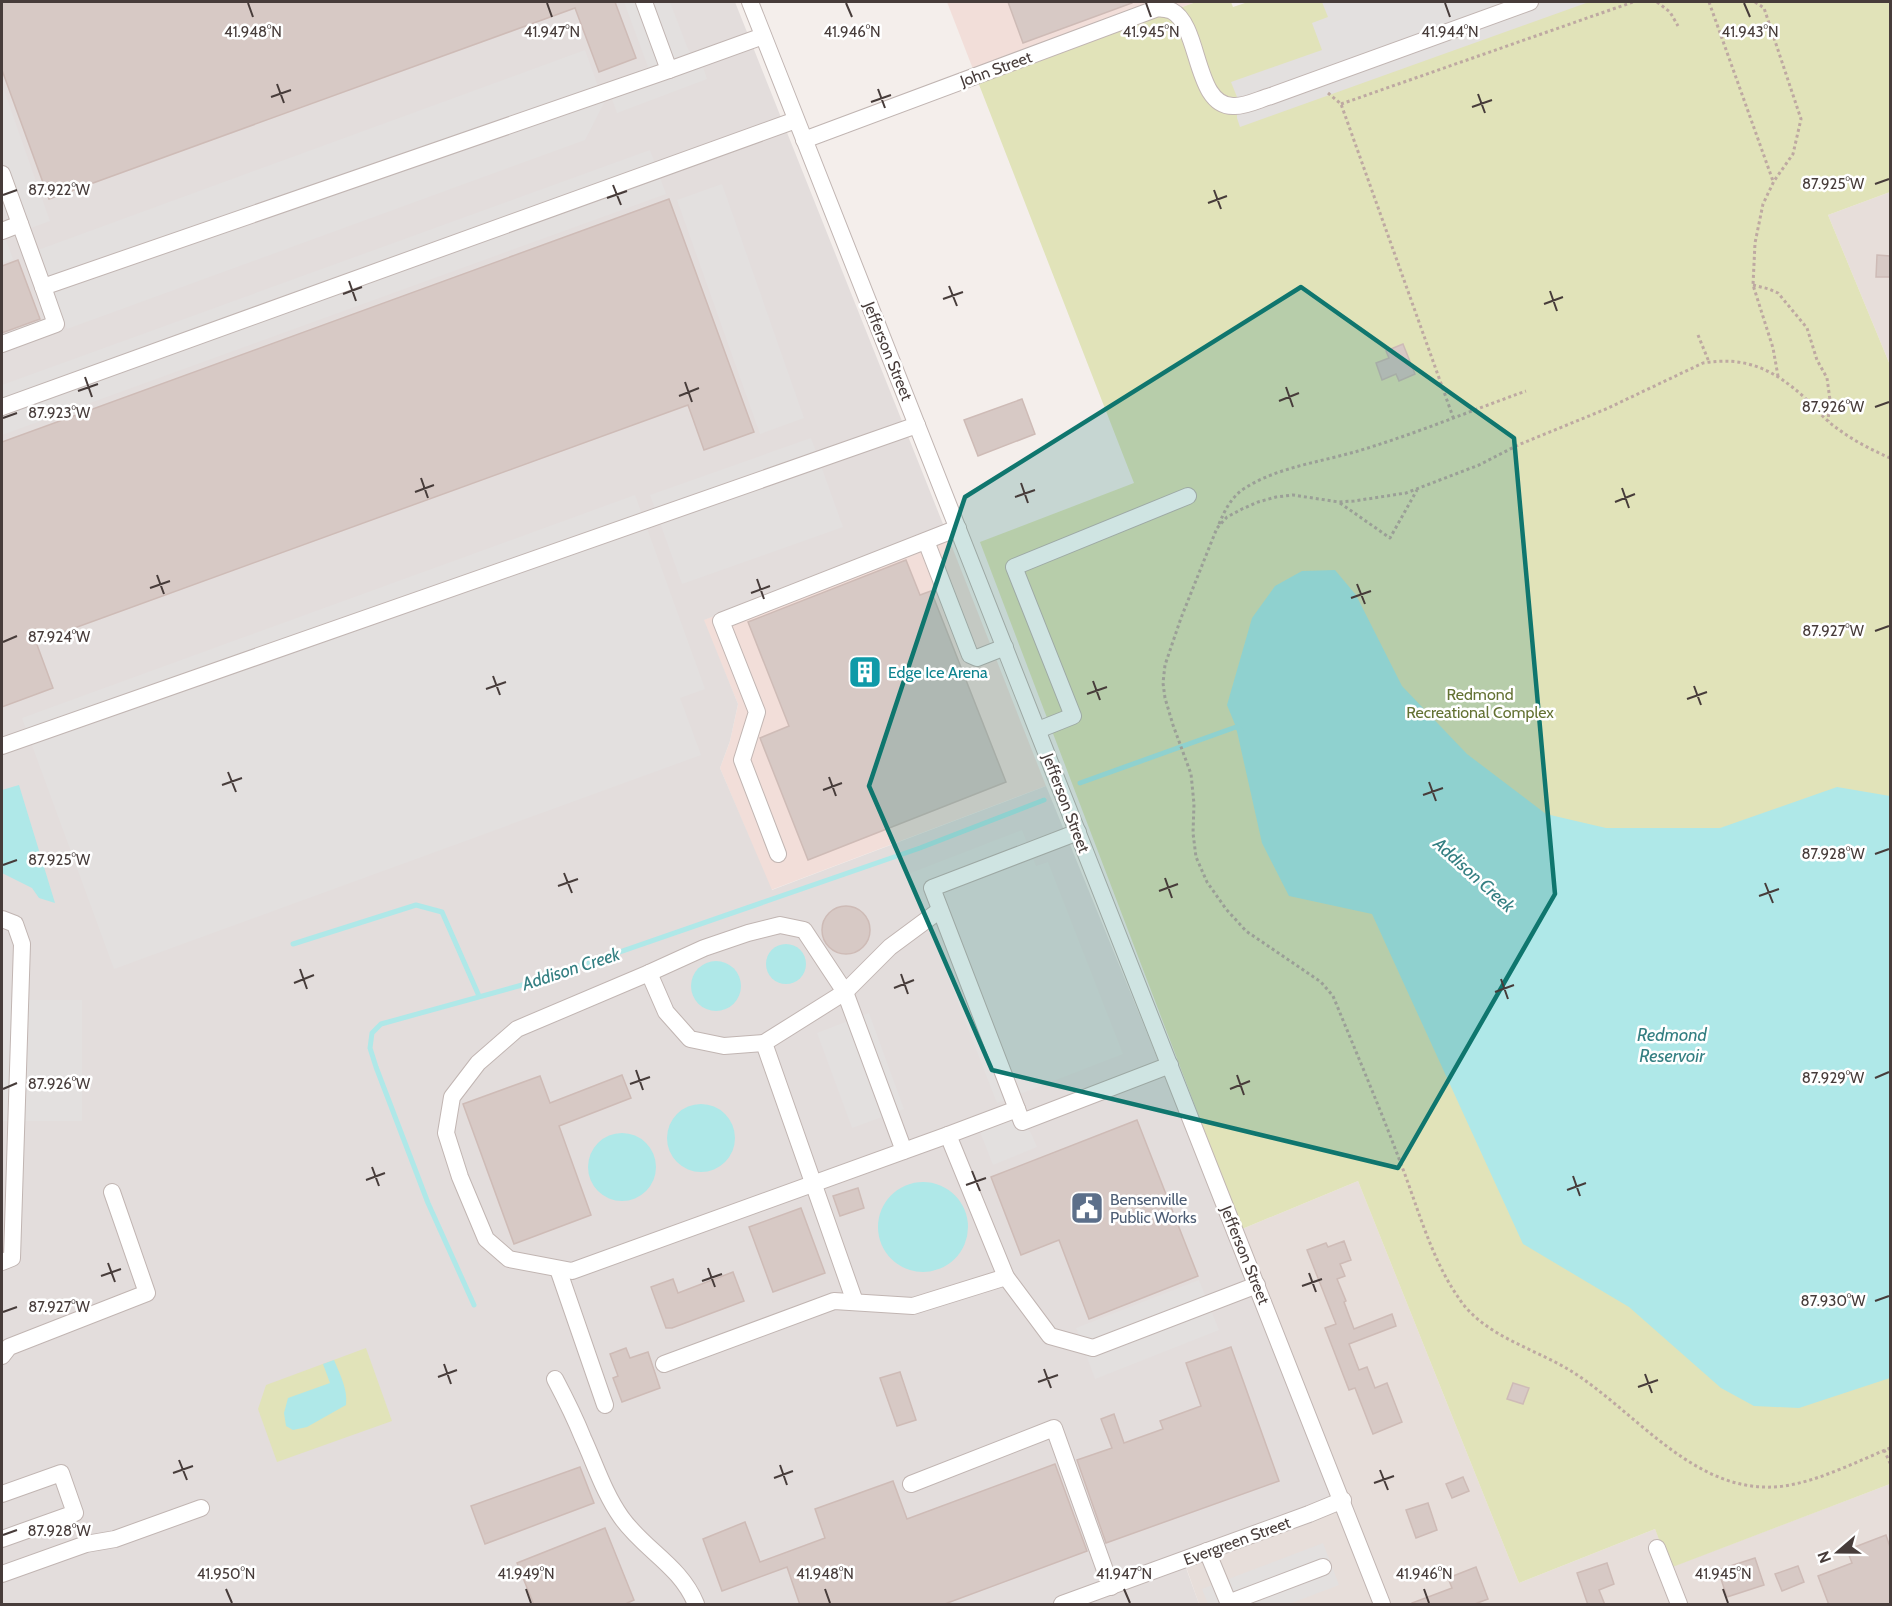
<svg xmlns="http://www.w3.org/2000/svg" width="1892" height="1606" font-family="Cabin,sans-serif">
  <rect width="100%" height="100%" fill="#f4eeeb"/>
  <g fill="#e7deda">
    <path d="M1890 192V365L1828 215Z"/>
    <path d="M1358 1181 1519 1583 1655 1529 1671 1567 1890 1484V1604H1389L1242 1229Z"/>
    <path d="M1340 1505 1378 1604H1199L1185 1564Z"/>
  </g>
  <g fill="#f2ded9">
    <path d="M947 2H1196L978 82Z"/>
    <path d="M945 529 1046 786 771 890 720 768 730 741 738 704 703 620Z"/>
  </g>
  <path fill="#e3dddc" d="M2 2H735L945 529 704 620 738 704 730 741 720 768 772 890 1046 786 1340 1505 1185 1565 1199 1604H2Z"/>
  <g fill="#e1e3b9">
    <path d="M1196 2H1231L1233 7 1248 2H1890V192L1828 215 1890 365V1484L1670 1568 1655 1529 1519 1583 1358 1181 1242 1229 980 542 1134 483 978 82Z"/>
    <path d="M366 1348 392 1421 277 1462 258 1409 266 1385Z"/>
  </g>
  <g fill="#e3e0df">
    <path d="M624 2H670L688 49 703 67 707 79 617 113 606 83 648 67Z"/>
    <path d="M1322 2H1589L1240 127 1237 118V97L1231 82 1322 50 1312 23 1328 17Z"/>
    <path d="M585 50 604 103 585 140 67 329 38 250Z"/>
    <path d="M2 84 50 221 12 235 2 204Z"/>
    <path d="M650 150 666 194 2 435V385Z"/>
    <path d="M722 184 804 418 760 434 677 200Z"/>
    <path d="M2 229 13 259 2 263Z"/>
    <path d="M811 438 843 527 682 584 650 495Z"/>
    <path d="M635 495 705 689 680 698 701 755 114 969 22 718Z"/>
    <path d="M1022 830 1036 866 1048 862 1123 1054 997 1103 908 874Z"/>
    <rect x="2" y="1000" width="80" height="121"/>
    <path d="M869 1013 904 1109 852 1128 817 1033Z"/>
    <path d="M1008 1106 1031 1133 1037 1147 993 1165 975 1119Z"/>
    <path d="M1199 1280 1219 1330 1095 1379 1076 1328Z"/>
    <path d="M1323 1543 1339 1585 1289 1604H1208L1202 1589Z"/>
  </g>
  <g fill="#afe8e8">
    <path d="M1335 570 1356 595 1402 686 1467 754 1546 814 1606 828H1720L1837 787 1890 796V1378L1799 1408 1754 1406 1721 1388 1629 1307 1523 1244 1372 914 1289 896 1262 843 1236 727 1227 705 1252 618 1275 586 1302 571Z"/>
    <path d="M19 785 55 903 39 898 32 888 2 873V790Z"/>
    <circle cx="786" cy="964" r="20"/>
    <circle cx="716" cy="986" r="25"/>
    <circle cx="701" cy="1138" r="34"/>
    <circle cx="622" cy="1167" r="34"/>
    <circle cx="923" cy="1227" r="45"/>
    <path d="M334 1360C340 1375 348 1389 346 1405L307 1427 293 1430 286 1426 284 1413 288 1398 330 1383 323 1364Z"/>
  </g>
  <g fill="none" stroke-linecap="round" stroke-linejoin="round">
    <g stroke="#afe8e8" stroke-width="5">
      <path d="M1080 783 1236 727 1241 730"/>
      <path d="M293 944 416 905 442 912 479 996"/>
      <path d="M474 1305 428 1203 376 1067 370 1048 372 1033 381 1024 533 982 920 848 1044 800"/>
    </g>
  </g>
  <g fill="#d7c9c5" stroke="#cebbb6" stroke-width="1.5">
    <path d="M2 2H615L636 58 599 72 575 8 49 199 2 70Z"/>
    <path d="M1008 2H1132V3L1023 43Z"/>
    <path d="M669 199 754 432 704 450 688 405 36 642 53 688 2 707V442Z"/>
    <path d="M1877 255 1890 256V277H1876Z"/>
    <path d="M18 260 40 319 2 333V266Z"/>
    <path d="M1403 344 1415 374 1399 381 1396 374 1382 380 1376 363 1389 358 1386 351Z"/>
    <path d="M1022 399 1035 434 978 456 964 420Z"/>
    <path d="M906 560 920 595 931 591 1006 782 808 860 760 738 789 726 748 622Z"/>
    <circle cx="846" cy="930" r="24"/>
    <path d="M622 1075 631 1098 559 1126 591 1215 514 1244 463 1104 540 1076 550 1103Z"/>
    <path d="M1137 1120 1198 1276 1089 1319 1059 1240 1021 1255 991 1177Z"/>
    <path d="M858 1188 864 1208 840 1216 833 1196Z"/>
    <path d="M801 1208 825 1273 773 1292 749 1227Z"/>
    <path d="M1344 1241 1351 1260 1340 1264 1345 1276 1337 1279 1346 1301 1344 1302 1354 1329 1392 1314 1396 1326 1349 1344 1359 1370 1367 1367 1375 1388 1387 1383 1402 1422 1373 1434 1355 1388 1349 1390 1325 1328 1336 1324 1307 1250 1326 1243 1328 1247Z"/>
    <path d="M733 1272 744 1301 672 1328H666L651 1287 673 1279 678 1293Z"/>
    <path d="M1231 1347 1279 1481 1106 1543 1077 1460 1112 1448 1101 1419 1114 1414 1124 1443 1163 1429 1160 1421 1201 1406 1186 1363Z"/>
    <path d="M626 1348 630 1358 648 1352 660 1388 622 1402 613 1378 618 1376 610 1354Z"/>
    <path d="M900 1372 916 1420 897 1426 880 1378Z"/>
    <path d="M1513 1383 1529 1388 1523 1404 1507 1399Z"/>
    <path d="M1055 1464 1087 1551 942 1605H800L787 1567 722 1591 703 1539 745 1522 760 1562 825 1538 815 1509 893 1481 907 1519Z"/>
    <path d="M580 1467 594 1503 485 1544 471 1506Z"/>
    <path d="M1463 1477 1469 1491 1452 1498 1446 1484Z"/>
    <path d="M1428 1503 1437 1530 1416 1538 1406 1510Z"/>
    <path d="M605 1528 634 1600 623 1605H534L517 1563Z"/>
    <path d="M1886 1535 1890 1547V1605H1829L1818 1576 1852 1563 1847 1550Z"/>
    <path d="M1755 1558 1764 1585 1727 1597 1718 1570Z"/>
    <path d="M1607 1563 1614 1584 1599 1590 1605 1605H1588L1577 1573Z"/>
    <path d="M1798 1566 1804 1582 1782 1591 1775 1574Z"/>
    <path d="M1476 1567 1488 1599 1472 1605H1412V1603L1452 1588 1448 1578Z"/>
  </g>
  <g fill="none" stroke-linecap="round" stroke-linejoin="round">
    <defs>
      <g id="minor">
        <path d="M644 2 669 70 763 36"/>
        <path d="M750 2 1382 1604"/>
        <path d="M804 140 1158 8C1162 9 1168 9 1172 11 1201 26 1194 109 1235 106 1247 106 1260 99 1271 96L1530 2"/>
        <path d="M2 174 43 287 669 70"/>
        <path d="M2 231 20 224"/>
        <path d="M2 344 56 324 43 287"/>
        <path d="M2 407 796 120"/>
        <path d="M926 541 970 655 977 658 1005 647"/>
        <path d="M1038 730 1073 716 1014 567 1188 496"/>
        <path d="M2 746 917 425"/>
        <path d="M1078 832 932 888 1022 1122 1170 1065"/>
        <path d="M778 854 742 760 757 712 721 621 958 528"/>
        <path d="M2 919 15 924 22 944 12 1258 2 1262"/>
        <path d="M649 973 666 1012 690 1039 724 1046 764 1043"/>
        <path d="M1017 1109 948 1135 1006 1277 1050 1336 1093 1348 1257 1285"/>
        <path d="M904 1151 845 992 804 930 780 925 748 933 704 948 649 973 517 1029 478 1063 452 1097 446 1133 460 1177 486 1239 509 1259 572 1271 948 1135"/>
        <path d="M558 1269 605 1405"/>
        <path d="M855 1302 764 1043 845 992 890 947 940 910"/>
        <path d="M2 1356 9 1347 147 1293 112 1192"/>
        <path d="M664 1364 834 1301 913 1306 1006 1277"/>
        <path d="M555 1379C565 1398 575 1418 583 1438 595 1464 604 1493 621 1517 644 1550 680 1565 696 1604"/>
        <path d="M911 1484 1054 1428 1111 1587"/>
        <path d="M2 1494 61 1473 75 1513 2 1539"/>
        <path d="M1657 1548 1679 1604"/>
        <path d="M1207 1551 1229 1604"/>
        <path d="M2 1574 86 1544 115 1539 201 1508"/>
        <path d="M1228 1603 1323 1567"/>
        <path d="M1062 1604 1309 1514 1343 1500"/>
      </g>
    </defs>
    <use href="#minor" stroke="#c1b5b2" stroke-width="18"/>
    <g stroke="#bea9a2" stroke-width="3" stroke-dasharray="3 3" stroke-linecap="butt">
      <path d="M1657 2 1670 12 1678 26"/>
      <path d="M1709 2 1773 181"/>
      <path d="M1755 2 1764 8 1801 119 1793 154 1774 181 1763 204 1755 243 1753 285 1773 348 1778 376"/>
      <path d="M1328 93 1341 104 1453 417"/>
      <path d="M1341 104 1633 2"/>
      <path d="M1753 285 1769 289 1778 293 1807 328 1817 360 1827 378 1830 400 1828 421"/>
      <path d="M1698 335 1709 362"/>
      <path d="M1890 458C1872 450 1854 441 1838 429 1825 420 1815 408 1804 397 1773 369 1745 356 1703 363L1606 409 1518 445 1479 465 1406 493 1354 501 1339 502 1293 495 1276 497 1258 502 1242 509 1227 517 1217 528 1181 618 1165 665 1163 683 1165 698 1173 725 1191 774 1194 804 1193 833 1196 857 1207 882 1226 909 1246 931 1321 982 1333 996C1356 1052 1380 1108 1401 1164 1418 1208 1431 1258 1458 1297 1483 1336 1534 1348 1571 1371 1637 1412 1697 1498 1784 1486 1819 1481 1858 1461 1890 1448"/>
      <path d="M1340 503 1390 538 1417 490"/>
      <path d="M1219 524C1225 510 1231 497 1245 488 1278 467 1321 462 1358 451 1415 434 1470 411 1526 391"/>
      <path d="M1884 1450 1890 1463"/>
    </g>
    <use href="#minor" stroke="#fff" stroke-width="16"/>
  </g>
  <path fill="#0f766e" fill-opacity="0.2" stroke="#0f766e" stroke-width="4.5" stroke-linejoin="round" d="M1301 287 1514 438 1555 894 1398 1168 992 1070 869 786 965 497Z"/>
  <path fill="none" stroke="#473c3a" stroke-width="2" d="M248 3 253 17M547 3 552 17M846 3 852 17M1146 3 1151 17M1445 3 1450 17M1744 3 1750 17M277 84 284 103M878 89 885 108M1478 94 1485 113M271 97 291 90M871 102 891 95M1472 107 1492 100M1875 184 1889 179M613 185 621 205M1214 190 1221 209M3 195 17 190M607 198 627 191M1208 203 1227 196M349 281 356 301M949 286 957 306M1550 291 1557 311M343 294 362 287M943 299 963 292M1544 304 1563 297M85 377 92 397M685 382 692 402M1286 387 1293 407M78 391 98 384M679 396 699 388M1279 401 1299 393M1875 407 1889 402M3 418 17 413M421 478 428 498M1021 483 1028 503M1622 488 1629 508M415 492 434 485M1015 497 1035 490M1615 502 1635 494M157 575 164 594M757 579 764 599M1357 584 1365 604M150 588 170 581M751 593 770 586M1351 598 1371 591M1875 631 1889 626M3 642 17 636M493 676 500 695M1093 681 1100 700M1694 686 1701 705M486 689 506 682M1087 694 1107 687M1687 699 1707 692M228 772 236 792M829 777 836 796M1429 782 1436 801M222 785 242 778M823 790 842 783M1423 795 1443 788M1875 854 1889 849M3 865 17 860M564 873 572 893M1165 878 1172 898M1765 883 1773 903M558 886 578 879M1159 891 1178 884M1759 896 1779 889M300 969 307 989M901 974 908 994M1501 979 1508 999M294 983 314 975M894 988 914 980M1495 992 1514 985M636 1070 643 1090M1237 1075 1244 1095M1875 1078 1889 1072M630 1084 650 1077M3 1089 17 1083M1230 1089 1250 1081M372 1167 379 1186M972 1171 980 1191M1573 1176 1580 1196M366 1180 385 1173M966 1185 986 1178M1567 1190 1586 1183M108 1263 115 1282M708 1268 715 1287M1309 1273 1316 1292M101 1276 121 1269M702 1281 722 1274M1302 1286 1322 1279M1875 1301 1889 1296M3 1312 17 1307M444 1364 451 1384M1044 1369 1051 1388M1645 1374 1652 1393M438 1377 457 1370M1038 1382 1058 1375M1638 1387 1658 1380M179 1460 187 1480M780 1465 787 1485M1380 1470 1388 1490M173 1473 193 1466M774 1478 793 1471M1374 1483 1394 1476M3 1535 17 1530M226 1589 232 1603M526 1589 531 1603M825 1589 830 1603M1124 1589 1130 1603M1424 1589 1429 1603M1723 1589 1728 1603"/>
  <defs>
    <symbol id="building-square" viewBox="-11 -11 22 22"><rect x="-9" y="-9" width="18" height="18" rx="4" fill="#0f9aa8" stroke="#fff"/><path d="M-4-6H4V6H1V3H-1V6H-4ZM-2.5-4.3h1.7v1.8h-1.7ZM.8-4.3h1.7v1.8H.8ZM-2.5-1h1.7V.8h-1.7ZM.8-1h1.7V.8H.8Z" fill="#fff"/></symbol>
    <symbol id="civic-square" viewBox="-11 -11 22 22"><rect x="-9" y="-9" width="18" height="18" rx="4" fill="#5c6f8a" stroke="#fff"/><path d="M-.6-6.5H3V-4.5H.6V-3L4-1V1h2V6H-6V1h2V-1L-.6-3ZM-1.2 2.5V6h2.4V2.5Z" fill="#fff"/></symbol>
  </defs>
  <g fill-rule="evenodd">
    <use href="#building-square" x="846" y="653" width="38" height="38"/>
    <use href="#civic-square" x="1068" y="1189" width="38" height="38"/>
  </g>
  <g text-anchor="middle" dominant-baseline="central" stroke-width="5" stroke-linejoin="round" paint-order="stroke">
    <g font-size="16" fill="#473c3a" stroke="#fff">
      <text transform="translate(996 69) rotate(-20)">John Street</text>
      <text transform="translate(888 351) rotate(68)">Jefferson Street</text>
      <text transform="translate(1066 803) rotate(69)">Jefferson Street</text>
      <text transform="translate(1245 1255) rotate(68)">Jefferson Street</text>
      <text transform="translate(1237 1541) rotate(-20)">Evergreen Street</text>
    </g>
    <g font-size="16" fill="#0d838f" stroke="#fff" text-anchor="start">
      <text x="888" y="672">Edge Ice Arena</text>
    </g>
    <g font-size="16" fill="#647233" stroke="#fff">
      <text x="1480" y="694">Redmond<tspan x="1480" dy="18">Recreational Complex</tspan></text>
    </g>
    <g font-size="16" fill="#4e5e75" stroke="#fff" text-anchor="start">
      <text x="1110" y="1199">Bensenville<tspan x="1110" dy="18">Public Works</tspan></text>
    </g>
    <g font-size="18" font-style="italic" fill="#347f82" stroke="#fff">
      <text transform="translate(1474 875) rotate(42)">Addison Creek</text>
      <text transform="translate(571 969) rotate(-18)">Addison Creek</text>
      <text x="1672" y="1035">Redmond<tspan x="1672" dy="21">Reservoir</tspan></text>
    </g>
  </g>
  <g font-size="15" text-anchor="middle" fill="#473c3a" stroke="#fff" stroke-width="5" stroke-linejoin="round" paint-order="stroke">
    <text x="253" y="37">41.948°N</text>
    <text x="552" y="37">41.947°N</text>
    <text x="852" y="37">41.946°N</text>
    <text x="1151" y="37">41.945°N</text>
    <text x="1450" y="37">41.944°N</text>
    <text x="1750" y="37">41.943°N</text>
    <text x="1833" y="189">87.925°W</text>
    <text x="59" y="195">87.922°W</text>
    <text x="1833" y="412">87.926°W</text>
    <text x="59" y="418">87.923°W</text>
    <text x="1833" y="636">87.927°W</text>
    <text x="59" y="642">87.924°W</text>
    <text x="1833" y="859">87.928°W</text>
    <text x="59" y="865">87.925°W</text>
    <text x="1833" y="1083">87.929°W</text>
    <text x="59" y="1089">87.926°W</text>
    <text x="1833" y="1306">87.930°W</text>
    <text x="59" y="1312">87.927°W</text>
    <text x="59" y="1536">87.928°W</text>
    <text x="226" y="1579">41.950°N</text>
    <text x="526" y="1579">41.949°N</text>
    <text x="825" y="1579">41.948°N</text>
    <text x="1124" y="1579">41.947°N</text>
    <text x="1424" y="1579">41.946°N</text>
    <text x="1723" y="1579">41.945°N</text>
  </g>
  <rect width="1892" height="1606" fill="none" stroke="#473c3a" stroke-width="6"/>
  <g transform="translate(1838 1552) rotate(250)" stroke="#ffffff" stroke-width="4.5" paint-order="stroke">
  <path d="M0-4.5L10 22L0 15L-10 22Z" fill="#473c3a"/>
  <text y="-9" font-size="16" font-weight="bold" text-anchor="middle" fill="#473c3a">N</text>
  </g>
</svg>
